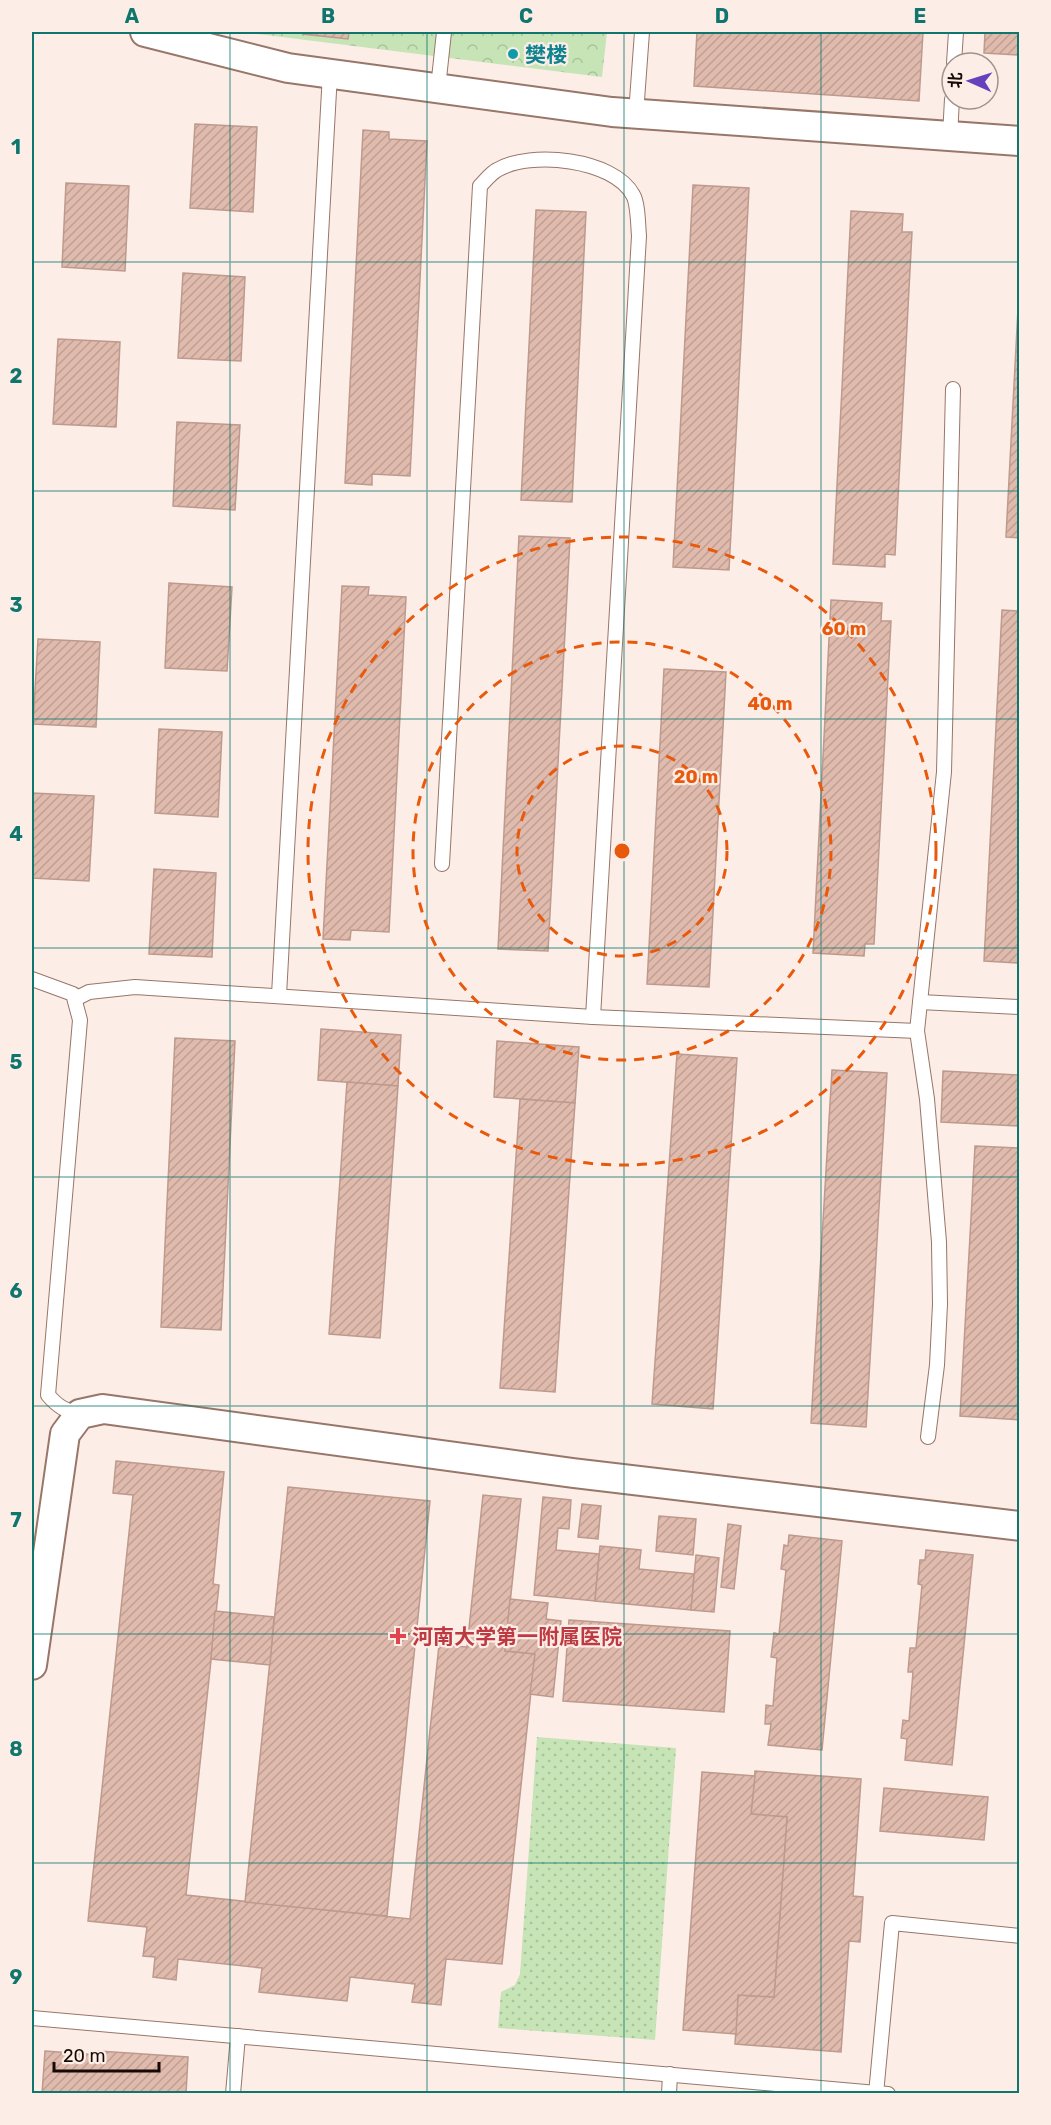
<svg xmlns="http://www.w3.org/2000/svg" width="1051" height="2125" font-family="Rubik,'Noto Sans SC',sans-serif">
  <defs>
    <pattern id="grass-dots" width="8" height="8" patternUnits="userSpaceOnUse" patternTransform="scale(1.5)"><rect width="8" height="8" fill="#c6e4b6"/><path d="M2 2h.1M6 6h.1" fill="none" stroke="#a9c29b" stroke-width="1.8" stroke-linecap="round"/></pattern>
    <pattern id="park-crowns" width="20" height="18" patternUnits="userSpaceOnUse" patternTransform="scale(1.5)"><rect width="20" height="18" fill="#c6e4b6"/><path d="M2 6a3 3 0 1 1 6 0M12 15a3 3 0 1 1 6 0" fill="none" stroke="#a9c29b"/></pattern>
    <pattern id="building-hatch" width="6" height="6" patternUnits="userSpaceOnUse" patternTransform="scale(1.5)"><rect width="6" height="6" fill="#e0bbad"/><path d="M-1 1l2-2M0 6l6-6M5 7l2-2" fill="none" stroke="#bf9f93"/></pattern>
  </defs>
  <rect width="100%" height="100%" fill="#fcede7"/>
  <path fill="url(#grass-dots)" d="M537 1737 676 1748 655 2040 498 2028 501 1992 515 1985 520 1974Z"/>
  <path fill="url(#park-crowns)" d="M241 32H607L602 77Z"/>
  <g fill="url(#building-hatch)" stroke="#be9a8d" stroke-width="1.5">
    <path d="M304 32H349L348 39 303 34Z"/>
    <path d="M697 32H923L919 101 694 86Z"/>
    <path d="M985 32H1020V55L984 53Z"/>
    <path d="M195 124 257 127 253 212 190 208Z"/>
    <path d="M363 130 389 132V139L427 141 410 476 372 474V485L345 483Z"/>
    <path d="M66 183 129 186 125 271 62 267Z"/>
    <path d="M693 185 749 188 729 570 673 567Z"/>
    <path d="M536 210 586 212 572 502 521 500Z"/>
    <path d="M851 211 903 214 902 232H912L895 555 885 554V567L833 564Z"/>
    <path d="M1020 271V538L1006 537Z"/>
    <path d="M183 273 245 277 241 361 178 358Z"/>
    <path d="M58 339 120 342 116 427 53 424Z"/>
    <path d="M177 422 240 425 235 510 173 506Z"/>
    <path d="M519 536 570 538 548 951 498 949Z"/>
    <path d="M169 583 232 587 227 671 165 668Z"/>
    <path d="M342 586 369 587 368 595 406 597 389 932 351 930 350 940 323 939Z"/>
    <path d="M831 600 882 603 881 621H891L874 944H865L864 956 813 953Z"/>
    <path d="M1002 610 1020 611V963L984 961Z"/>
    <path d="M38 639 100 642 96 727 33 724Z"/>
    <path d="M664 669 726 672 709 987 647 984Z"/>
    <path d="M159 729 222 732 218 817 155 813Z"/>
    <path d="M32 793 94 796 89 881 32 878Z"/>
    <path d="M154 869 216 873 212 957 149 954Z"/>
    <path d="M321 1029 401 1035 398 1086 318 1080Z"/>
    <path d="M175 1038 235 1041 221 1330 161 1327Z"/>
    <path d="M497 1041 579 1047 575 1103 494 1097Z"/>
    <path d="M677 1054 737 1058 713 1409 652 1404Z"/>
    <path d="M832 1070 887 1073 866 1427 811 1423Z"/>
    <path d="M943 1071 1020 1075V1126L941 1122Z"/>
    <path d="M347 1082 398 1086 380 1338 329 1334Z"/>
    <path d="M520 1099 575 1103 555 1392 500 1388Z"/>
    <path d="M975 1146 1020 1148V1420L960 1416Z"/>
    <path d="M116 1461 224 1472 213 1584 219 1585 186 1895 410 1919 439 1645 467 1647 483 1495 521 1499 505 1651 535 1654 502 1964 446 1959 441 2005 412 2002 415 1984 350 1977 347 2001 259 1992 262 1968 178 1959 176 1980 153 1977 155 1957 143 1956 147 1927 88 1921 133 1495 113 1493Z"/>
    <path d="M288 1487 430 1501 387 1916 245 1902Z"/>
    <path d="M543 1497 571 1500 569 1529 558 1528 556 1550 599 1554 595 1601 534 1595Z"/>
    <path d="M582 1504 601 1506 598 1539 578 1537Z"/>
    <path d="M659 1516 696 1519 693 1555 656 1551Z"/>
    <path d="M728 1524 741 1526 734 1589 721 1587Z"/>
    <path d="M789 1535 842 1541 822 1750 768 1745 771 1724H765L766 1705 773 1706 777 1658 771 1657 774 1633 779 1634 786 1570 781 1569 784 1545 788 1546Z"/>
    <path d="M600 1546 641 1550 639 1569 694 1574 691 1610 595 1601Z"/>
    <path d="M926 1550 973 1555 952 1765 905 1760 907 1739 901 1738 903 1720 909 1721 913 1672H908L910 1648H916L922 1585 918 1584 920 1560H925Z"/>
    <path d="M696 1555 719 1558 714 1612 691 1610Z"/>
    <path d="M510 1599 548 1603 546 1619 561 1621 553 1697 530 1694 535 1654 505 1651Z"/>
    <path d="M215 1611 274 1617 270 1665 211 1659Z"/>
    <path d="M569 1620 730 1631 724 1712 563 1701Z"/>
    <path d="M755 1771 861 1779 853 1896 863 1897 860 1942 849 1941 841 2052 735 2044 738 1995 774 1997 787 1817 751 1814Z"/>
    <path d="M702 1772 755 1776 751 1814 787 1817 774 1997 738 1995 736 2034 683 2030Z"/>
    <path d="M884 1788 988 1797 984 1840 880 1831Z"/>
    <path d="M45 2051 99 2055V2051L188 2057 186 2094H42Z"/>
  </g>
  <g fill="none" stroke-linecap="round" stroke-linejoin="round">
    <defs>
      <g id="service">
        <path d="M954 63 956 32"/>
        <path d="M438 88 444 32"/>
        <path d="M636 114 642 32"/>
        <path d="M950 136 952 99"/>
        <path d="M442 864 480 186C485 181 491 173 497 170 530 150 614 159 633 195 638 203 638 225 639 236L593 1017"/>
        <path d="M32 979 73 994 80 1020 48 1395C58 1407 66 1411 80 1414"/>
        <path d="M279 995 330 73"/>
        <path d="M75 999 89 992 135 987 593 1017 917 1031"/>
        <path d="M920 1002 1020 1007"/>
        <path d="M928 1437 937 1365 940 1304 939 1242 927 1099 917 1031 944 772 953 389"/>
        <path d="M32 2018 888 2094"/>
        <path d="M233 2094 238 2036"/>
        <path d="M669 2094 670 2074"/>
        <path d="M876 2094 892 1923 1020 1936"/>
      </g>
      <g id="minor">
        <path d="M145 32 288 68 612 112 1020 141"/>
        <path d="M32 1665 65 1434 80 1414 103 1409 573 1473 1020 1526"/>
      </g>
    </defs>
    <use href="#service" stroke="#987669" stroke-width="16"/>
    <use href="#minor" stroke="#987669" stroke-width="32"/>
    <use href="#service" stroke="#fff" stroke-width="14"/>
    <use href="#minor" stroke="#fff" stroke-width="28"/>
  </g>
  <path fill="none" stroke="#0f766e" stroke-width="1.5" stroke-opacity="0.55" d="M230 32V2094M427 32V2094M624 32V2094M821 32V2094M32 262H1020M32 491H1020M32 719H1020M32 948H1020M32 1177H1020M32 1406H1020M32 1634H1020M32 1863H1020"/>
  <g fill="none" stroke="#e8590c" stroke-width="3" stroke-dasharray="10 8">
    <circle cx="622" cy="851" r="105"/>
    <circle cx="622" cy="851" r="209"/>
    <circle cx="622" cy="851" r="314"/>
  </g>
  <circle fill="#0f9aa8" stroke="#fcede7" stroke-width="2" cx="513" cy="54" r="6"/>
  <path fill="#e0444e" stroke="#fcede7" stroke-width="2" d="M395 1627h6v6h6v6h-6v6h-6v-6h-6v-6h6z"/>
  <g text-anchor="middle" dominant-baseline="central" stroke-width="4.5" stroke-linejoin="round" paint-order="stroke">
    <g font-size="21" font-weight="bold" fill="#0d838f" stroke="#fcede7" text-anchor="start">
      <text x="525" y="54">樊楼</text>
    </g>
    <g font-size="21" font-weight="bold" fill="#be3a42" stroke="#fcede7" text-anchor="start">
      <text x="412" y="1636">河南大学第一附属医院</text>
    </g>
  </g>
  <circle cx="622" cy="851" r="9" fill="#e8590c" stroke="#fcede7" stroke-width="3"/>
  <g font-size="18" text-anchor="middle" font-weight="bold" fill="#e8590c" stroke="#fcede7" stroke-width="4.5" stroke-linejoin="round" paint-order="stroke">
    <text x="844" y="635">60 m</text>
    <text x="770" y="710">40 m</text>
    <text x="696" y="783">20 m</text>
  </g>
  <rect width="1051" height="2125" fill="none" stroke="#fcede7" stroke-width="66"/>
  <g transform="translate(970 81) rotate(273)"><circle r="28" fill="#fcede7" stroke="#a0928d" stroke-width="1.5"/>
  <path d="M0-4.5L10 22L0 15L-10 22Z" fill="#6542bb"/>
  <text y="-9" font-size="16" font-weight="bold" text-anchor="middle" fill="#160a06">北</text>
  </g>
  <path d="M54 2062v9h105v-9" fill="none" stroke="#160a06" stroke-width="3"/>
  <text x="63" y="2062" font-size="18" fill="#160a06" stroke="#fcede7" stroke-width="4.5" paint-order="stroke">20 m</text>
  <rect x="33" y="33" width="985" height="2059" fill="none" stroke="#0f766e" stroke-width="2"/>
  <g font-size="20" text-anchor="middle" font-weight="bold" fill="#0f766e">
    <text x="132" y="23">A</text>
    <text x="328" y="23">B</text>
    <text x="526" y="23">C</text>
    <text x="722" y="23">D</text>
    <text x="920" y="23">E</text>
    <text x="16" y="154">1</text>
    <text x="16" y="383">2</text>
    <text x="16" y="612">3</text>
    <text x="16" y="841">4</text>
    <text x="16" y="1069">5</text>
    <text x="16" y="1298">6</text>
    <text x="16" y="1527">7</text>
    <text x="16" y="1756">8</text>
    <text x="16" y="1984">9</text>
  </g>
</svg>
